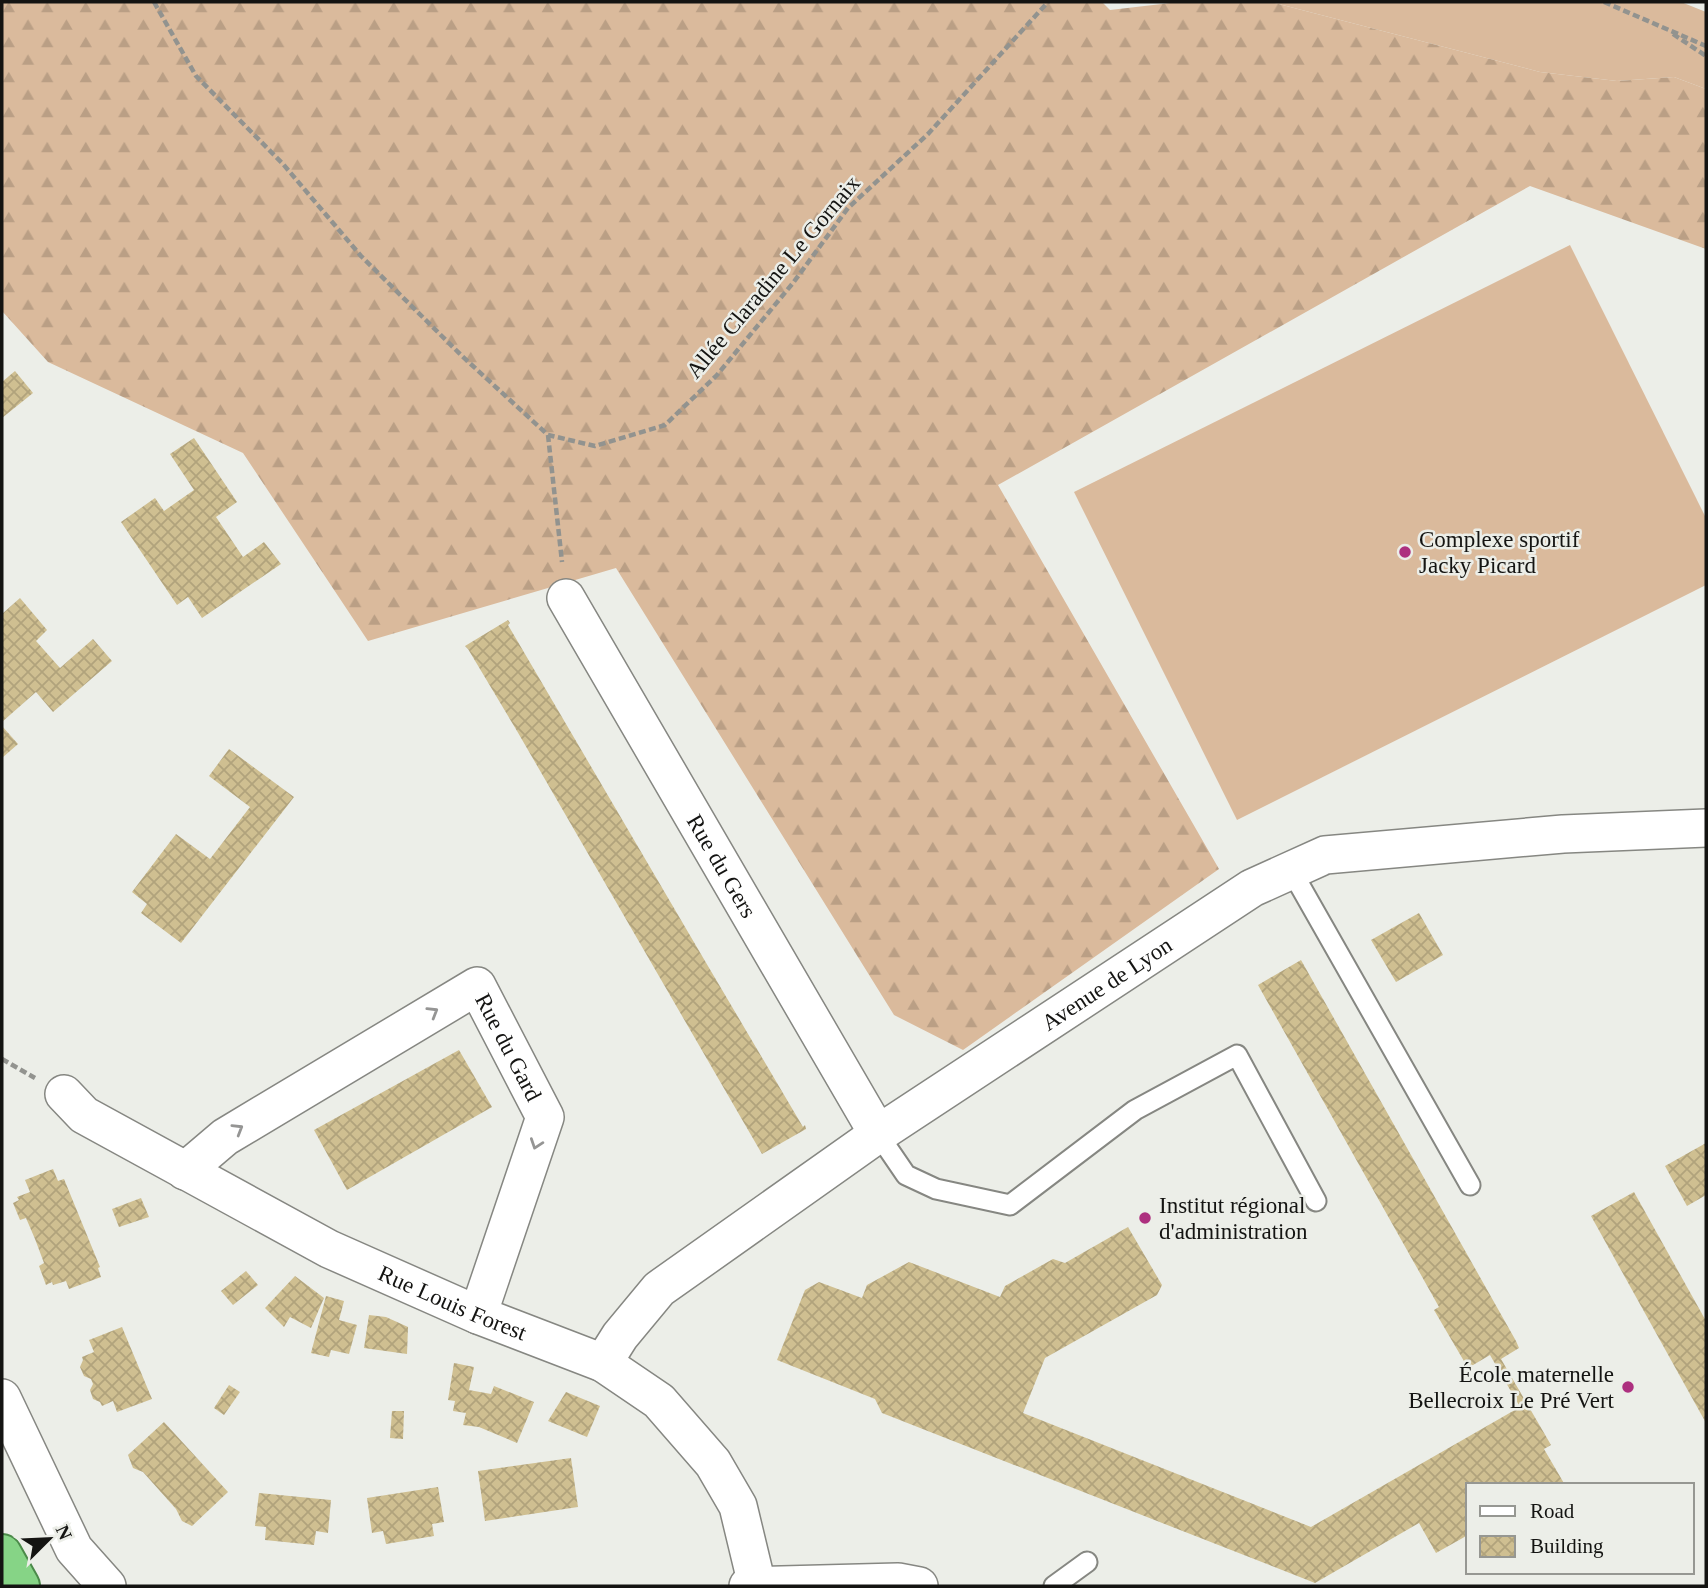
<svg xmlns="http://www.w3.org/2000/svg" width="1708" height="1588" font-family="Georgia,serif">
  <defs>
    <pattern id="forest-firs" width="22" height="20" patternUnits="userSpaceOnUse" patternTransform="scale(1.75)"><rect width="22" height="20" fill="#daba9c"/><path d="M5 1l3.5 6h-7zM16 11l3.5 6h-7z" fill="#ba9f85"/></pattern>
    <pattern id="building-cross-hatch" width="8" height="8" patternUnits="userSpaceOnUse" patternTransform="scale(1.75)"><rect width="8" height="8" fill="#cfbf91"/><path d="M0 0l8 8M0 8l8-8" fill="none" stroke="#b1a37c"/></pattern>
  </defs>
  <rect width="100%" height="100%" fill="#eceee8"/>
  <g fill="#daba9c">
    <path d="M1271 2H1681L1706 12V89L1674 77 1617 81 1540 72Z"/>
    <path d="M1570 245 1706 518V585L1237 820 1074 492Z"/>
  </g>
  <path fill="url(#forest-firs)" d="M2 2H1102L1110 10 1179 2H1271L1540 72 1617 81 1674 77 1706 89V249L1530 186 998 485 1219 869 963 1050 894 1015 616 568 368 641 243 453 48 362 2 311Z"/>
  <g fill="url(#building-cross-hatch)">
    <path d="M15 371 33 393 2 418V382Z"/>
    <path d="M194 438 237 502 216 517 243 557 264 542 281 564 202 618 188 597 177 605 121 522 155 498 164 511 194 490 170 454Z"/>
    <path d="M20 598 47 630 36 641 60 668 93 639 112 661 53 712 36 692 2 722V614Z"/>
    <path d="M508 620 510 623 508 625 705 961 803 1127 805 1125 806 1129 762 1154 517 731 468 649 465 646Z"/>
    <path d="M2 726 18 744 2 758Z"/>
    <path d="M229 749 294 797 181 943 141 913 147 904 132 892 176 834 210 859 250 807 209 776Z"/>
    <path d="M1419 913 1443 955 1396 982 1371 940Z"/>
    <path d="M1301 960 1516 1341 1519 1348 1501 1359 1551 1445 1544 1449 1565 1485H1468V1535L1436 1553 1419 1523 1315 1583 882 1413 875 1399 777 1360 805 1290 819 1282 862 1298 867 1285 909 1262 1000 1297 1005 1286 1053 1259 1065 1263 1128 1227 1162 1285 1157 1295 1045 1358 1023 1413 1311 1527 1520 1407 1490 1355 1468 1368 1434 1310 1439 1307 1258 985Z"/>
    <path d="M459 1050 492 1107 347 1190 314 1130Z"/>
    <path d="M1706 1143V1195L1687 1206 1665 1166Z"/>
    <path d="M53 1169 58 1181 64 1179 100 1267 98 1268 101 1277 69 1289 66 1281 53 1285 52 1282 46 1285 39 1266 44 1263 35 1239 26 1218 20 1220 13 1203 19 1200 17 1197 30 1192 25 1180Z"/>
    <path d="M1634 1192 1706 1321V1423L1591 1216Z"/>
    <path d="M141 1198 149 1217 119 1227 112 1209Z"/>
    <path d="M246 1271 258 1285 233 1305 221 1291Z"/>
    <path d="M295 1276 324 1298 311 1328 290 1317 284 1327 265 1308Z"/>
    <path d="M326 1296 344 1301 339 1320 357 1325 349 1354 331 1350 329 1357 311 1353Z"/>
    <path d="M369 1315 386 1317 408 1327 407 1354 364 1348Z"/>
    <path d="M122 1327 152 1399 117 1412 113 1401 102 1406 100 1402 93 1399 90 1390 93 1384 91 1379 84 1376 80 1367 83 1360 82 1357 94 1352 89 1340Z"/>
    <path d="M454 1363 474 1367 469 1390 491 1394 494 1386 534 1402 517 1443 479 1427 463 1425 466 1413 453 1411 455 1401 448 1400Z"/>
    <path d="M229 1385 240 1392 224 1415 214 1408Z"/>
    <path d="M566 1392 600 1406 587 1437 548 1421Z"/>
    <path d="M392 1411H404L403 1439 390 1438Z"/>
    <path d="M164 1422 228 1492 192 1526 182 1521 176 1509 143 1472 133 1468 128 1455Z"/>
    <path d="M571 1458 578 1507 485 1521 478 1471Z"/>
    <path d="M438 1487 444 1522 432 1524 434 1536 386 1544 383 1531 372 1533 367 1498Z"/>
    <path d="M259 1493 331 1500 328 1533 316 1531 314 1545 265 1540 266 1527 255 1526Z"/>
  </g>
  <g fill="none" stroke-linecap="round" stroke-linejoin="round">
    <defs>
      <g id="service">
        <path d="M1291 870 1470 1185"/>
        <path d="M878 1134 906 1175 936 1189 1010 1205 1135 1110 1237 1055 1316 1201"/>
        <path d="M1054 1586 1087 1562"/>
      </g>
      <g id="minor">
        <path id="s1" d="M566 598 878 1134"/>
        <path id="s2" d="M64 1094 84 1115 329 1249 478 1315 603 1363 659 1401 713 1463 738 1506 757 1585"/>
        <path id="s3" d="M185 1171 225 1137 477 986 545 1117 478 1315"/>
        <path id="s4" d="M603 1363 620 1336 659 1289 878 1134 1252 888 1325 855 1563 834 1706 828"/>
        <path d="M2 1398 74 1549 107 1586"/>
        <path d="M748 1586 898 1582 919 1586"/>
      </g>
      <path id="trunk" d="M2 1554 20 1586"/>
    </defs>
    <use href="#service" stroke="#868782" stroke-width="23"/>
    <use href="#minor" stroke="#868782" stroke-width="40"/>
    <use href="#trunk" stroke="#4b8a49" stroke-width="42"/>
    <g stroke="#92938f" stroke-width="4.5" stroke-dasharray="7 3.5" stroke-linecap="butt">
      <path d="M154 2 196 76 283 164 361 256 462 356 548 435 595 446 665 425 717 375 793 283 848 208 928 134 1048 2"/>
      <path d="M1604 2 1706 46"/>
      <path d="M1673 34 1706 56"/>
      <path d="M548 435 562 562"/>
      <path d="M2 1059 35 1078"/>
    </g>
    <use href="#service" stroke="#fff" stroke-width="19"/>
    <use href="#minor" stroke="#fff" stroke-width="37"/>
    <use href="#trunk" stroke="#86d486" stroke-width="38"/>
  </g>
  <defs><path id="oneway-chevron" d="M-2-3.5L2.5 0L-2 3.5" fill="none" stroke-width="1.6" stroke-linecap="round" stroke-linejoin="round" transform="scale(1.75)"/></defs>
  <g stroke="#959594">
    <use href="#oneway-chevron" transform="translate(433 1012) rotate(-31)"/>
    <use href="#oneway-chevron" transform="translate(238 1129) rotate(-31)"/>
    <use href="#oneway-chevron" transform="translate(536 1144) rotate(109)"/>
  </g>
  <g fill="#ad307f" stroke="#eceee8" stroke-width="2.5">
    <circle cx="1405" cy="552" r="7"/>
    <circle cx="1145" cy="1218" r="7"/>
    <circle cx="1628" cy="1387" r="7"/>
  </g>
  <g text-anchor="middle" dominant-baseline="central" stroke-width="5" stroke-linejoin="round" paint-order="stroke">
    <g font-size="23" fill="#141412" stroke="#eceee8">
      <text transform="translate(773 277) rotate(-50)">Allée Claradine Le Gornaix</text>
      <text stroke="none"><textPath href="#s1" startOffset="310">Rue du Gers</textPath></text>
      <text stroke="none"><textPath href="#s4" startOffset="635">Avenue de Lyon</textPath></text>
      <text stroke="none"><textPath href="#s3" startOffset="415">Rue du Gard</textPath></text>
      <text stroke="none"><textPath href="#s2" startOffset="443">Rue Louis Forest</textPath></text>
    </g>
    <g font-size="23" fill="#141412" stroke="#eceee8" text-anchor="start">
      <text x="1419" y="539">Complexe sportif<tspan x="1419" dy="26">Jacky Picard</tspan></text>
      <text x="1159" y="1205">Institut régional<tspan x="1159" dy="26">d'administration</tspan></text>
      <text x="1614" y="1374" text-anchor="end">École maternelle<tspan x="1614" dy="26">Bellecroix Le Pré Vert</tspan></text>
    </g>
  </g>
  <rect width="1708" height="1588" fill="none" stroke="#141412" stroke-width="7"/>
  <rect x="1466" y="1483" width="228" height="91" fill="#eceee8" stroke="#969792" stroke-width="2"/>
  <rect x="1480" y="1506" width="35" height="10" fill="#ffffff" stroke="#969792" stroke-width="2"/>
  <text x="1530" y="1518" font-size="21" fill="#141412">Road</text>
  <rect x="1480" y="1536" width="35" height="21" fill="url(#building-cross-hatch)" stroke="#969792" stroke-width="2"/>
  <text x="1530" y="1553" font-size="21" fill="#141412">Building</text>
  <g transform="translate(49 1539) rotate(66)" stroke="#eceee8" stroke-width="5" paint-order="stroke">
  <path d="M0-5L12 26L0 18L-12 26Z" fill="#141412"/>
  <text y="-10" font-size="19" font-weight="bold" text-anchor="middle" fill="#141412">N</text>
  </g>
</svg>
